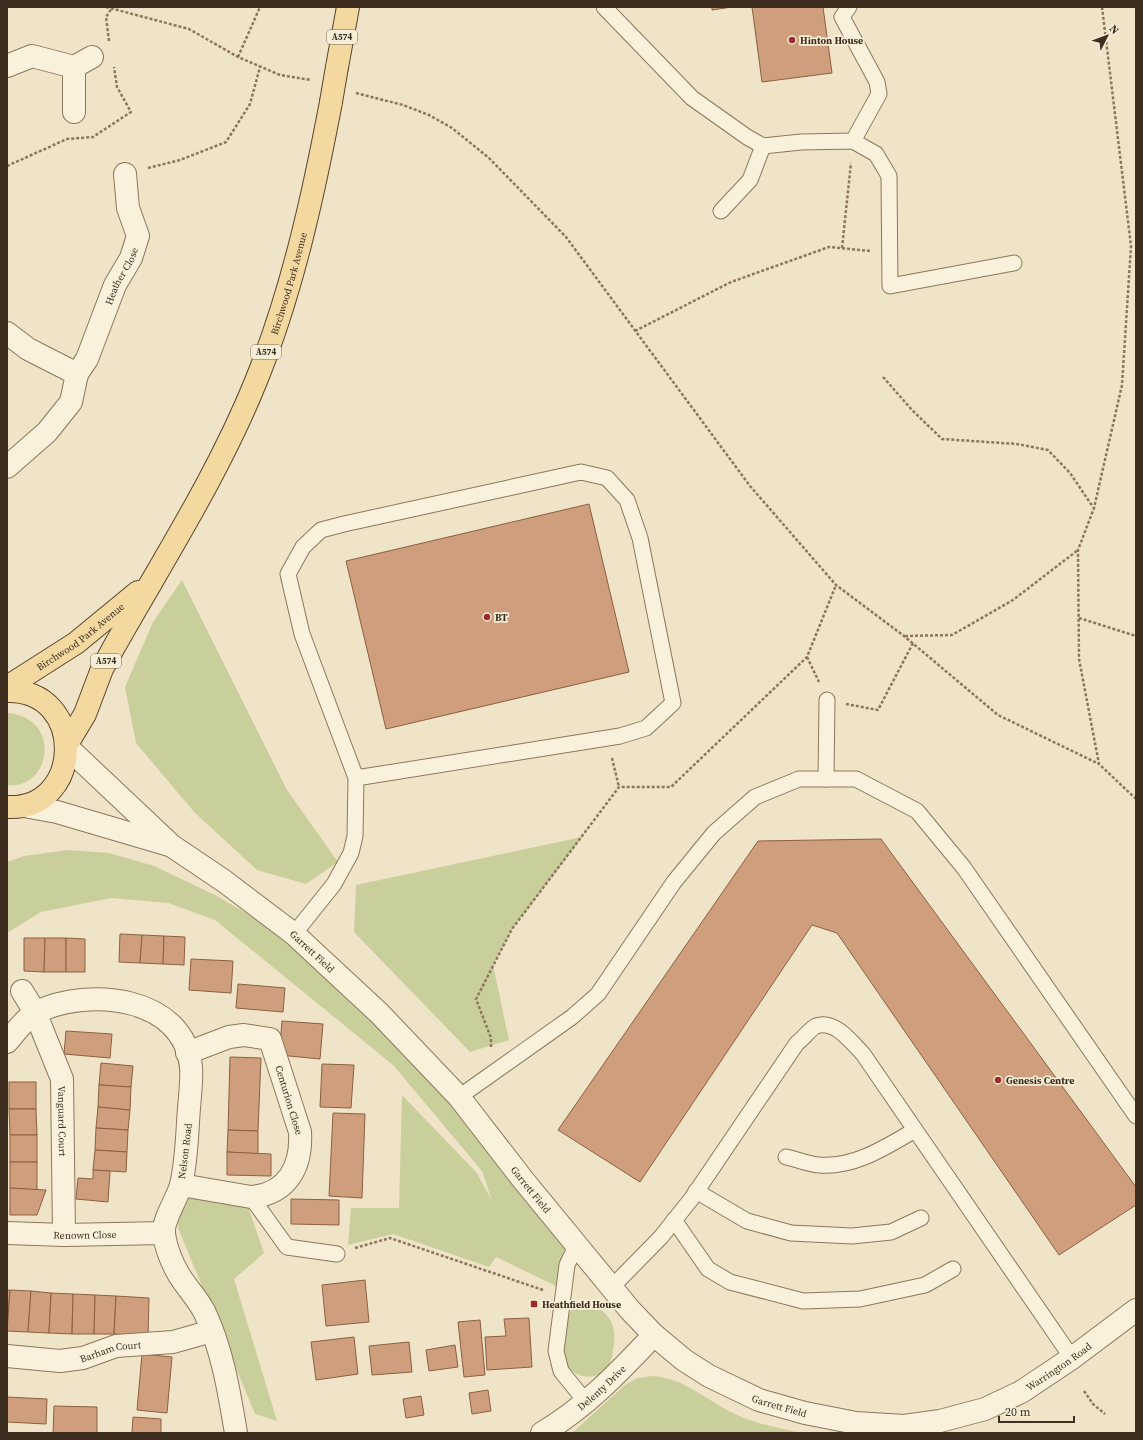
<svg xmlns="http://www.w3.org/2000/svg" width="1143" height="1440" font-family="'Source Serif 4',serif">
  <rect width="100%" height="100%" fill="#f0e4c8"/>
  <g fill="#c9cf9b">
    <path d="M182 580 287 790 338 862 306 884 257 870 195 813 136 743 125 687 153 622Z"/>
    <path d="M7 713C64 718 50 791 7 785Z"/>
    <path d="M582 837 512 929 493 965 509 1040 470 1052 354 932 356 885Z"/>
    <path d="M68 850 109 853 154 866 217 896 290 939 456 1101 565 1244 556 1286 496 1257 489 1267 393 1234 348 1245 351 1208H399L402 1095 477 1173 492 1201 482 1171 393 1065 215 920 168 903 111 898 41 912 7 933V862L24 856Z"/>
    <path d="M245 1198 264 1253 234 1279 277 1421 255 1414 178 1228 179 1199Z"/>
    <path d="M578 1302C592 1303 606 1309 612 1324 615 1332 615 1342 613 1351 612 1358 610 1365 605 1370 593 1382 571 1377 565 1361 562 1352 563 1343 565 1334 567 1320 567 1311 578 1302Z"/>
    <path d="M653 1376C687 1379 705 1400 735 1414 756 1424 779 1428 801 1433H572L626 1384 638 1378Z"/>
  </g>
  <g fill="#cf9f7d" stroke="#8d5f41">
    <path d="M712 7H732L712 10Z"/>
    <path d="M752 7H823L832 73 762 82Z"/>
    <path d="M589 504 629 672 386 729 346 561Z"/>
    <path d="M881 839 1136 1187V1205L1059 1255 837 933 812 925 640 1182 558 1130 758 841Z"/>
    <path d="M120 934 142 935 140 963 119 962Z"/>
    <path d="M142 935 164 936 163 964 140 963Z"/>
    <path d="M164 936 185 937 184 965 163 964Z"/>
    <path d="M24 938H45L44 972 24 971Z"/>
    <path d="M45 938H66V972H44Z"/>
    <path d="M66 938 85 939V972H66Z"/>
    <path d="M191 959 233 961 231 993 189 990Z"/>
    <path d="M238 984 285 988 283 1012 236 1008Z"/>
    <path d="M282 1021 323 1024 320 1059 279 1055Z"/>
    <path d="M66 1031 112 1034 110 1058 64 1054Z"/>
    <path d="M230 1057 261 1058 258 1131 228 1130Z"/>
    <path d="M101 1063 133 1066 131 1087 99 1085Z"/>
    <path d="M322 1064 354 1065 351 1108 320 1107Z"/>
    <rect x="9" y="1082" width="27" height="27"/>
    <path d="M99 1085 131 1087 130 1110 98 1107Z"/>
    <path d="M98 1107 130 1110 128 1130 96 1128Z"/>
    <path d="M9 1109H36L37 1135H10Z"/>
    <path d="M333 1113 365 1114 362 1198 329 1196Z"/>
    <path d="M96 1128 128 1130 127 1152 95 1150Z"/>
    <path d="M228 1130 258 1131V1154L227 1152Z"/>
    <rect x="10" y="1135" width="27" height="27"/>
    <path d="M95 1150 127 1152 126 1172 93 1170Z"/>
    <path d="M227 1152 271 1154V1176L227 1175Z"/>
    <path d="M10 1162H37V1190L10 1188Z"/>
    <path d="M93 1170 110 1171 108 1202 76 1199 78 1178 93 1179Z"/>
    <path d="M10 1188 46 1190 37 1215H10Z"/>
    <path d="M291 1199 339 1200V1225L291 1224Z"/>
    <path d="M365 1280 369 1322 326 1326 322 1285Z"/>
    <path d="M7 1290H10L7 1331Z"/>
    <path d="M10 1290 31 1291 28 1332 7 1331Z"/>
    <path d="M31 1291 51 1293 49 1333 28 1332Z"/>
    <path d="M51 1293 73 1294 72 1334 49 1333Z"/>
    <path d="M73 1294 95 1295 94 1334H72Z"/>
    <path d="M95 1295 116 1296 114 1334H94Z"/>
    <path d="M116 1296 149 1298 148 1338 114 1334Z"/>
    <path d="M529 1318 532 1367 487 1370 485 1337 506 1336 504 1319Z"/>
    <path d="M480 1320 485 1375 464 1377 458 1322Z"/>
    <path d="M354 1337 358 1374 316 1380 311 1342Z"/>
    <path d="M409 1342 412 1372 372 1375 369 1346Z"/>
    <path d="M455 1345 458 1367 429 1371 426 1350Z"/>
    <path d="M142 1354 172 1357 167 1413 137 1410Z"/>
    <path d="M488 1390 491 1411 472 1414 469 1393Z"/>
    <path d="M421 1396 424 1415 406 1418 403 1399Z"/>
    <path d="M7 1397 47 1399 46 1424 7 1422Z"/>
    <path d="M54 1406 97 1407V1433H53Z"/>
    <path d="M133 1417 161 1419V1433H132Z"/>
  </g>
  <g fill="none" stroke-linecap="round" stroke-linejoin="round">
    <defs>
      <g id="service">
        <path d="M604 7 692 98 747 137 763 146 801 142 853 141 876 154 889 176 890 286 1014 263"/>
        <path d="M849 7 842 17 877 82 879 94 853 141"/>
        <path d="M721 211 750 180 763 146"/>
        <path d="M826 779 827 700"/>
        <path d="M294 934 334 884 351 853 355 836 356 778 302 634 288 574 303 547 321 530 344 524 581 472 607 478 627 500 640 538 673 703 646 728 620 736 356 778"/>
        <path d="M459 1097 572 1017 598 994 674 882 714 833 755 797 799 779H856L917 811 964 868 1136 1116"/>
        <path d="M786 1157C796 1159 808 1164 819 1165 854 1168 886 1147 915 1130"/>
        <path d="M696 1191 747 1221 791 1233 852 1236 891 1232 921 1218"/>
        <path d="M251 1197 287 1247 337 1254"/>
        <path d="M674 1220 708 1269 730 1282 803 1301 860 1299 925 1285 953 1269"/>
        <path d="M576 1246 567 1265 556 1351 561 1371 586 1402"/>
        <path d="M611 1288 661 1237 692 1198 797 1043C803 1039 810 1029 816 1026 835 1019 852 1043 863 1054L1072 1358"/>
      </g>
      <g id="minor">
        <path d="M7 66 32 56 74 67"/>
        <path d="M74 112V67L92 57"/>
        <path d="M7 333 28 349 77 374 71 402 47 432 7 467"/>
        <path id="s1" d="M77 374 87 359 115 285 131 258 138 236 128 208 125 174"/>
        <path id="s2" d="M67 747 172 846 224 881 294 934 379 1013 459 1097 524 1181 630 1310 654 1335 684 1360 709 1376 759 1400 805 1413 856 1423 904 1426 940 1421 985 1409 1021 1392 1072 1358 1136 1310"/>
        <path d="M24 806 57 812 169 845"/>
        <path id="s3" d="M22 991 35 1012 62 1079 64 1235"/>
        <path d="M7 1042C15 1033 26 1017 37 1012 89 987 184 996 191 1067 192 1080 190 1095 189 1108 187 1133 187 1159 181 1185 177 1199 162 1221 164 1234 166 1248 172 1263 179 1275 187 1288 198 1299 205 1313 223 1352 229 1392 236 1433"/>
        <path d="M181 1185 251 1197C288 1194 302 1166 300 1132L270 1039 244 1035 229 1037 187 1053"/>
        <path id="s4" d="M7 1233 64 1235 164 1233"/>
        <path id="s5" d="M7 1356 60 1361 83 1358 116 1346 173 1342 212 1331"/>
        <path id="s6" d="M542 1433C585 1408 620 1371 654 1335"/>
      </g>
      <g id="primary">
        <path d="M337 67 348 7"/>
        <path id="s7" d="M7 687 76 643 138 592"/>
        <path d="M7 691C87 689 84 811 7 807"/>
        <path id="s8" d="M67 744 85 714 102 669 114 647C163 560 218 475 256 381 292 292 313 197 331 102"/>
      </g>
    </defs>
    <use href="#service" stroke="#8d765c" stroke-width="17"/>
    <use href="#minor" stroke="#8d765c" stroke-width="24"/>
    <use href="#primary" stroke="#5b4430" stroke-width="24"/>
    <g stroke="#8d765c" stroke-width="2.5" stroke-dasharray="3 2" stroke-linecap="butt">
      <path d="M106 7 189 29 238 57 280 75 311 80"/>
      <path d="M1102 7 1131 246 1122 385 1094 508 1078 550 1079 659 1099 764 1136 799"/>
      <path d="M109 41 106 17 112 8"/>
      <path d="M238 57 260 7"/>
      <path d="M356 93 403 105 429 115 452 128 489 158 566 237 750 486 836 585 904 636 998 715 1099 764"/>
      <path d="M7 166 67 139 93 137 131 112 117 87 114 67"/>
      <path d="M148 168 180 160 226 142 250 104 260 67"/>
      <path d="M842 248 851 163"/>
      <path d="M635 331 731 282 829 247 871 251"/>
      <path d="M883 377 912 410 942 439 1017 444 1048 450 1070 473 1093 507"/>
      <path d="M1079 618 1136 636"/>
      <path d="M905 636 952 635 1013 600 1078 550"/>
      <path d="M807 657 819 682"/>
      <path d="M846 704 878 710 913 643"/>
      <path d="M612 758 619 787"/>
      <path d="M491 1047V1038L476 999 512 929 619 787H671L807 657 836 585"/>
      <path d="M355 1248 390 1238 543 1290"/>
      <path d="M1084 1391 1093 1404 1105 1414"/>
    </g>
    <use href="#service" stroke="#faf1dc" stroke-width="15"/>
    <use href="#minor" stroke="#faf1dc" stroke-width="22"/>
    <use href="#primary" stroke="#f3d9a0" stroke-width="22"/>
    <defs>
      <path id="primary-bridge" d="M331 102 337 67"/>
    </defs>
    <use href="#primary-bridge" stroke="#5b4430" stroke-width="24" stroke-linecap="butt"/>
    <use href="#primary-bridge" stroke="#f3d9a0" stroke-width="22"/>
  </g>
  <g fill="#9e2a2b" stroke="#f7eed8" stroke-width="1.5">
    <circle cx="792" cy="40" r="4"/>
    <circle cx="487" cy="617" r="4"/>
    <circle cx="998" cy="1080" r="4"/>
    <rect x="530" y="1300" width="8" height="8" rx="2"/>
  </g>
  <g text-anchor="middle" dominant-baseline="central" stroke-width="3.5" stroke-linejoin="round" paint-order="stroke">
    <g fill="#f7eed8" stroke="#756857" stroke-width="1">
      <rect x="327" y="30" width="30" height="14" rx="3"/>
      <rect x="251" y="345" width="30" height="14" rx="3"/>
      <rect x="91" y="654" width="30" height="14" rx="3"/>
    </g>
    <g font-size="9" font-weight="bold" fill="#3d2e20">
      <text x="342" y="37">A574</text>
      <text x="266" y="352">A574</text>
      <text x="106" y="661">A574</text>
    </g>
    <g font-size="10" font-weight="bold" fill="#3d2e20" stroke="#f7eed8" text-anchor="start">
      <text x="800" y="40">Hinton House</text>
      <text x="495" y="617">BT</text>
      <text x="1006" y="1080">Genesis Centre</text>
      <text x="542" y="1304">Heathfield House</text>
    </g>
    <g font-size="10" fill="#3d2e20" stroke="#f7eed8">
      <text stroke="none"><textPath href="#s1" startOffset="108">Heather Close</textPath></text>
      <text stroke="none"><textPath href="#s8" startOffset="513">Birchwood Park Avenue</textPath></text>
      <text stroke="none"><textPath href="#s7" startOffset="89">Birchwood Park Avenue</textPath></text>
      <text stroke="none"><textPath href="#s2" startOffset="320">Garrett Field</textPath></text>
      <text transform="translate(289 1100) rotate(73)">Centurion Close</text>
      <text stroke="none"><textPath href="#s3" startOffset="139">Vanguard Court</textPath></text>
      <text transform="translate(185 1151) rotate(-83)">Nelson Road</text>
      <text stroke="none"><textPath href="#s2" startOffset="644">Garrett Field</textPath></text>
      <text stroke="none"><textPath href="#s4" startOffset="78">Renown Close</textPath></text>
      <text stroke="none"><textPath href="#s5" startOffset="105">Barham Court</textPath></text>
      <text stroke="none"><textPath href="#s2" startOffset="1275">Warrington Road</textPath></text>
      <text stroke="none"><textPath href="#s6" startOffset="75">Delenty Drive</textPath></text>
      <text stroke="none"><textPath href="#s2" startOffset="980">Garrett Field</textPath></text>
    </g>
  </g>
  <rect width="1143" height="1440" fill="none" stroke="#3d2e20" stroke-width="16"/>
  <g transform="translate(1107 36) rotate(48)" stroke="#f7eed8" stroke-width="3" paint-order="stroke">
  <path d="M0-3L7 15L0 10L-7 15Z" fill="#3d2e20"/>
  <text y="-6" font-size="11" font-weight="bold" text-anchor="middle" fill="#3d2e20">N</text>
  </g>
  <path d="M999 1416v6h75v-6" fill="none" stroke="#3d2e20" stroke-width="2"/>
  <text x="1005" y="1416" font-size="12" fill="#3d2e20" stroke="#f7eed8" stroke-width="3" paint-order="stroke">20 m</text>
</svg>
